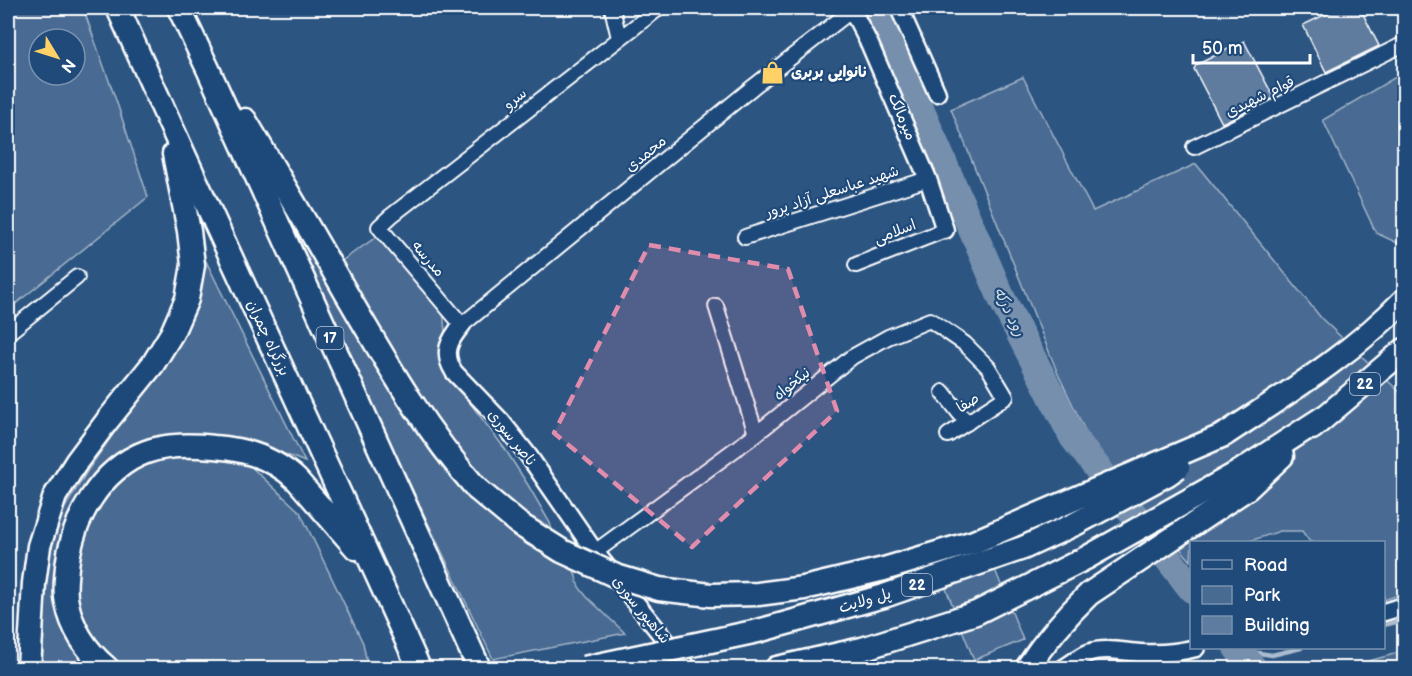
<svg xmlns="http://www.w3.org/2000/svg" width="1412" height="676" font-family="'Balsamiq Sans','Playpen Sans Arabic',sans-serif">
  <rect width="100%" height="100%" fill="#2c5582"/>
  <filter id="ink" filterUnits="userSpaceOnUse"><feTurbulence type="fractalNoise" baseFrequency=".0167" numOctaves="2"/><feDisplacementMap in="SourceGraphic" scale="12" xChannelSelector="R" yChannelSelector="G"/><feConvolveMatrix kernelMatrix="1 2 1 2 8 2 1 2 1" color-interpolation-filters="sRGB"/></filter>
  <g filter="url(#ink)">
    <g fill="#486b92" stroke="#a4b5c8" stroke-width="1.5" fill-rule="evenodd">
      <path d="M8 8H83L117 103 148 197 8 310ZM39 39H75V75H39Z"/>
      <path d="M1404 72V246L1376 233 1323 120Z"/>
      <path d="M1023 77 1093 211 1196 164 1322 319 1404 396V593L1384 600V542H1310L1302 531H1280L1247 542H1192L1191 561 1095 451 1058 374 951 109Z"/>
      <path d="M383 237 443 311 445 331 441 349 447 373 505 449 528 485 550 523 554 536 541 528 478 478 429 411 340 262 375 238Z"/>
      <path d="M300 245 313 247 399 397 436 457 457 482 527 545 574 570 579 587 587 597 625 633 493 659 350 359 311 273Z"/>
      <path d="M202 253 305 462 257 443 222 437 180 435 134 443 93 476 69 512 56 566 99 668H42L47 568 56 522 88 470 183 335 195 308Z"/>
      <path d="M178 454 223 456 248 464 300 512 363 643 368 668H117L87 637 72 599 75 561 87 525 110 490 135 467Z"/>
      <path d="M994 567 1023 640 974 660 945 586Z"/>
      <path d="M1404 651V668H1345Z"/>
    </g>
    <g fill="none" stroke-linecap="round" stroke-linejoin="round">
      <g stroke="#acbcce" stroke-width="4.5">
        <path d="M1384 625 1404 620"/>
        <path d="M1239 650 1272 655 1301 648"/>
      </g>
      <g stroke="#748fad" stroke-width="28">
        <path d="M874 8 880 16 1002 299 1073 437 1192 589"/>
        <path d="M1237 648 1253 668"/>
      </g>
    </g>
    <g fill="#5e7c9f" stroke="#fff" stroke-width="1.5">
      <path d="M1339 8H1360L1379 46 1326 72 1303 25Z"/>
      <path d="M1244 41 1274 98 1222 123 1194 69 1196 65Z"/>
    </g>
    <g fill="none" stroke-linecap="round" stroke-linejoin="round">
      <defs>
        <g id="minor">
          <path d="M612 8 619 38"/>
          <path d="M659 8 391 216 379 227 462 325 753 87 852 10"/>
          <path d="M1194 147 1404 44"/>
          <path d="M745 237 928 179"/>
          <path d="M856 265 945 230"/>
          <path d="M716 306 756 434"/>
          <path d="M8 333 77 277"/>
          <path d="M943 392 967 423"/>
          <path d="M595 552 756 434 852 357 888 337 930 320 965 344 988 367 1006 397 948 435"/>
        </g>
        <g id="tertiary">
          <path d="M851 8 870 45 928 179 945 230"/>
          <path d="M899 8 937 93"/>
          <path d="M462 325C449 340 442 353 454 372L501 421 528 455 595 552 688 668"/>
          <path d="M1384 612 1404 606"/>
          <path d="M1064 668C1072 663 1079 657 1088 653 1104 647 1124 652 1140 653 1160 654 1177 653 1196 648"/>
        </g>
        <g id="trunk">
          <path d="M118 8C216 229 320 447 419 668"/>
          <path d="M179 8 208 69 479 668"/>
          <path d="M245 120C279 177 312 233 345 291 385 360 424 429 477 489"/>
          <path d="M1312 428 1404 350"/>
          <path d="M1224 435C1286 394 1352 354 1404 300"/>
          <path d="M29 668 34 583 39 546 55 496 77 461 107 421 153 364 172 333 187 299 193 265 189 231 174 154"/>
          <path d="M107 668C87 651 72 629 67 603 64 591 66 579 67 567 72 520 100 469 146 452 167 444 192 445 214 447 245 449 274 458 297 480L356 548"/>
          <path d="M777 668 862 649 976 613 1086 558 1239 472 1324 417"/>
          <path d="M1027 668C1045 641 1065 617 1089 594L1248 488 1282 456"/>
        </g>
      </defs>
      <use href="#minor" stroke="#fff" stroke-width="18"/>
      <use href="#tertiary" stroke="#fff" stroke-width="21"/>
      <use href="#trunk" stroke="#fff" stroke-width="27"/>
      <use href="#minor" stroke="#1f4a7a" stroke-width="14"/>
      <use href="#tertiary" stroke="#1f4a7a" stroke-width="16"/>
      <use href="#trunk" stroke="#1f4a7a" stroke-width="22"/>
      <defs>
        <g id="trunk-bridge">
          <path d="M477 489 519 524 562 551 616 576 659 589 711 595 758 594 804 588 884 569 974 542 1224 435"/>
          <path d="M584 668 758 631 884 596 1023 548 1075 524 1168 474 1178 467"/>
        </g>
      </defs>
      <use href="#trunk-bridge" stroke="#fff" stroke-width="27" stroke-linecap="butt"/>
      <use href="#trunk-bridge" stroke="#1f4a7a" stroke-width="22"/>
    </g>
  </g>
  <path fill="#e08cad" fill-opacity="0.2" stroke="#e08cad" stroke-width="4.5" stroke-dasharray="12 8" stroke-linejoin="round" d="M649 245 788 269 837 411 692 547 554 433Z"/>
  <defs>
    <symbol id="shop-bare" viewBox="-9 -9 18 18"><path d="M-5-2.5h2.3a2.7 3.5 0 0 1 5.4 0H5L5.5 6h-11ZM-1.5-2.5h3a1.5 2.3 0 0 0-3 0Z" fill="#ffd166" stroke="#1f4a7a" stroke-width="2.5" paint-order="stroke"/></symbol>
  </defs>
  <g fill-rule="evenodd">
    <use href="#shop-bare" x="756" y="56" width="33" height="33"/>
  </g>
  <g text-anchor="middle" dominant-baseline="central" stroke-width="4.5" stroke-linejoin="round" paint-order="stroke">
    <g fill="#1f4a7a" stroke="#bcc9d7" stroke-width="1.5">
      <rect x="316.5" y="327" width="27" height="22" rx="4.5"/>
      <rect x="1350" y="373" width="30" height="22" rx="4.5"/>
      <rect x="902" y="574" width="30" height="22" rx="4.5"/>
    </g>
    <g font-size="14" font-weight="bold" fill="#fff">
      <text x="330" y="338">17</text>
      <text x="1365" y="384">22</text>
      <text x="917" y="585">22</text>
    </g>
    <g font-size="15" font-weight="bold" fill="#fff" stroke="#1f4a7a" text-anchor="start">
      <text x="791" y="72">نانوایی بربری</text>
    </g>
    <g font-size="15" fill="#fff" stroke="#1f4a7a">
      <text transform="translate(1260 97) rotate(-26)">قوام شهیدی</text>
      <text transform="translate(515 99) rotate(-38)">سرو</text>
      <text transform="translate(902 117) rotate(67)">میرمالک</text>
      <text transform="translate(646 154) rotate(-39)">محمدی</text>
      <text transform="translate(832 192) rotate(-18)">شهید عباسعلی آزاد پرور</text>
      <text transform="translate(895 232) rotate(-21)">اسلامی</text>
      <text transform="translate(428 259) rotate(50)">مدرسه</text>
      <text transform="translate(268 338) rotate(65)">بزرگراه چمران</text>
      <text transform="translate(792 384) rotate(-39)">نیکخواه</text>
      <text transform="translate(968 403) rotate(-33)">صفا</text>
      <text transform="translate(512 438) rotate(51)">ناصر سوری</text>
      <text transform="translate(865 601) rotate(-16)">پل ولایت</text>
      <text transform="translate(641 610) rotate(51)">شاهپور سوری</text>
    </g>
    <g font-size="16" font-style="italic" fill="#d5dde6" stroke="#1f4a7a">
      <text transform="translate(1009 312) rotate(64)">رود درکه</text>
    </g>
  </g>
  <rect width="1412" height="676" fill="none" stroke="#1f4a7a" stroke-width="30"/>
  <rect x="15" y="15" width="1382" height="646" fill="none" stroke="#fff" stroke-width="2" filter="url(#ink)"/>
  <rect x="1190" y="541" width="195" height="108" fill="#1f4a7a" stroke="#7992af" stroke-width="1.5"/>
  <rect x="1202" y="560" width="30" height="9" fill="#1f4a7a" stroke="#7992af" stroke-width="1.5"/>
  <text x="1244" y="571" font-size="18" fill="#ffffff">Road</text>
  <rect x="1202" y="586" width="30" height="18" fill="#486b92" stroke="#7992af" stroke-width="1.5"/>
  <text x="1244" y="601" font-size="18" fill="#ffffff">Park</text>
  <rect x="1202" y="616" width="30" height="18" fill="#5e7c9f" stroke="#7992af" stroke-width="1.5"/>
  <text x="1244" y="631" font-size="18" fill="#ffffff">Building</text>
  <g transform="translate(57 57) rotate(128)"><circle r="28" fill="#1f4a7a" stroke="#7992af" stroke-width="1.5"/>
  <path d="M0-4.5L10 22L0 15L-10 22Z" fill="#ffd166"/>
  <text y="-9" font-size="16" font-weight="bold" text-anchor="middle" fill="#ffffff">N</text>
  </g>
  <path d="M1193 54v9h117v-9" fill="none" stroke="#ffffff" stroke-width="3"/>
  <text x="1202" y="54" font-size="18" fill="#ffffff" stroke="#1f4a7a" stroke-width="4.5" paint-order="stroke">50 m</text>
</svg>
